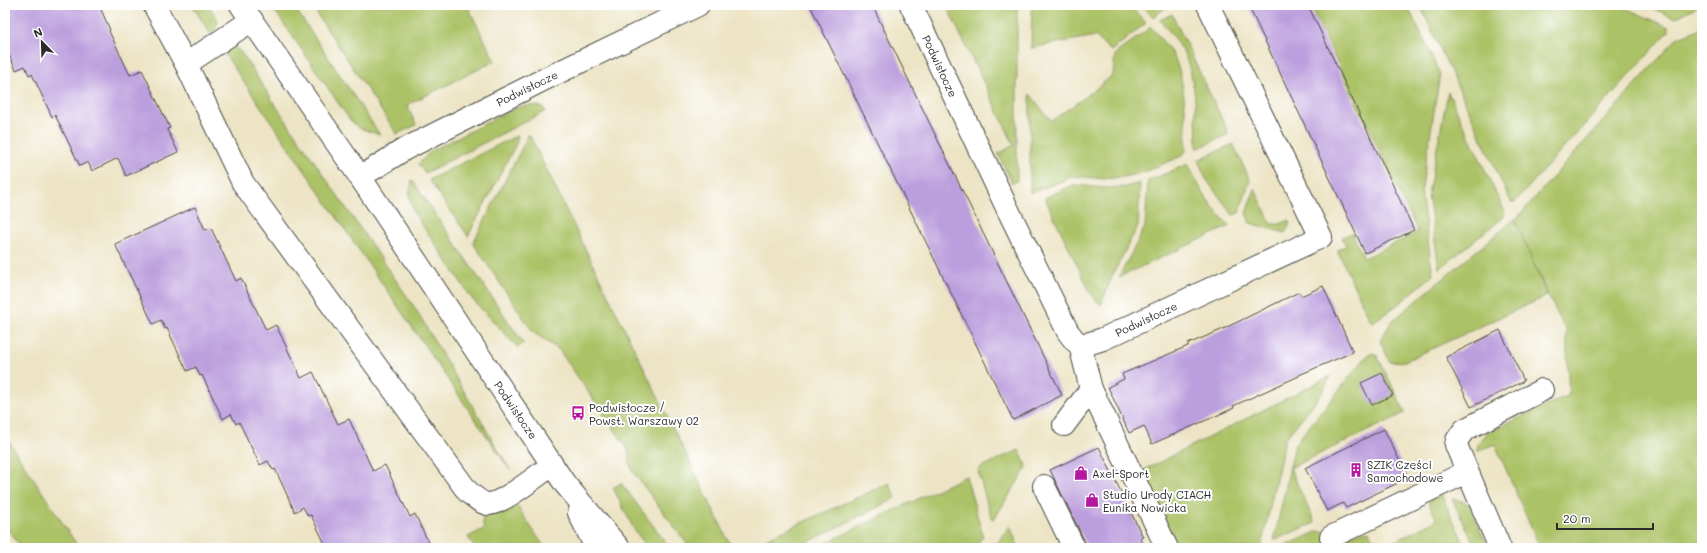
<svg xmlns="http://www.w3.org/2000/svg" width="1707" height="553" font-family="Mali,sans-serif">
  <rect width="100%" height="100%" fill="#fff"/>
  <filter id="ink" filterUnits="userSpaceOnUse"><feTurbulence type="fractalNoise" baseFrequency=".025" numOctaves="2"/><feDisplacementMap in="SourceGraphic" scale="8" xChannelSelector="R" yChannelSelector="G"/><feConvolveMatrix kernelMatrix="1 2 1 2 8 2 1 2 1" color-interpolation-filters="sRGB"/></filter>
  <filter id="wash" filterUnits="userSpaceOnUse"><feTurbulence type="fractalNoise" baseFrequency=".012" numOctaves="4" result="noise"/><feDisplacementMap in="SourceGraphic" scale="16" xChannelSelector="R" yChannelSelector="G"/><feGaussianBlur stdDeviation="0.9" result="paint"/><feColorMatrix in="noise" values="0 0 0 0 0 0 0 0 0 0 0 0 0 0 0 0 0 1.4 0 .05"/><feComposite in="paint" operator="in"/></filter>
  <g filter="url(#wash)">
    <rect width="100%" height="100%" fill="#ece4c4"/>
    <g fill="#acc266" stroke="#6c7648">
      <path d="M192 5H208C217 18 223 20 211 35Z"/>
      <path d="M271 5H293L380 135 359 128 350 120Z"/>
      <path d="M311 5H467L495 61 407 105 416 125 397 134Z"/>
      <path d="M946 5H1017V181L1012 183 998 154 1014 145Z"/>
      <path d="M1032 5H1129L1146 23 1111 51 1095 36 1031 48Z"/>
      <path d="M1141 5H1167L1168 6 1153 17Z"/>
      <path d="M1310 5H1407L1440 74 1421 193 1433 275 1396 306 1373 322 1370 320 1337 250 1346 246 1342 237 1352 233 1364 258 1418 232Z"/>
      <path d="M1420 5H1618L1669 27V31L1515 202H1511Z"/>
      <path d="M1645 5H1700L1675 18Z"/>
      <path d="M1172 14 1229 134 1197 149C1196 118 1197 85 1185 55 1179 42 1169 31 1160 20Z"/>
      <path d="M1151 27C1159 37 1169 48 1175 59 1186 82 1186 126 1186 151L1182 156 1144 172 1123 177 1104 179 1075 176 1030 193V94L1051 121 1088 95 1113 75 1115 54Z"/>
      <path d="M1702 28V548H1540L1495 444 1477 451 1478 444 1488 432 1569 395 1566 330 1548 296 1515 220 1678 37Z"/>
      <path d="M230 48H236L241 52 276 106 415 308 510 470 224 53Z"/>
      <path d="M1448 92 1505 212 1504 217 1439 269 1428 194Z"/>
      <path d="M531 105 542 107 546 111 425 173 418 164 431 151 518 107Z"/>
      <path d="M529 134 732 548H690L631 469 628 449 559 350 533 332 473 243Z"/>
      <path d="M518 135 516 144 468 236 429 180Z"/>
      <path d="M1233 144 1250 180 1239 213 1233 215 1206 179 1198 160Z"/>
      <path d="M1188 164C1199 188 1211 208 1230 226L1119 277 1145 227 1148 181Z"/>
      <path d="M412 180 523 343 518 348 473 300 414 213 409 195Z"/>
      <path d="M1140 183 1138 226 1113 274 1101 305 1091 294 1045 198 1069 187 1077 185 1104 188 1126 187Z"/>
      <path d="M1255 189 1271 224H1280L1290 220 1289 226 1285 233 1250 223 1246 213Z"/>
      <path d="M1515 219 1547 296 1405 361 1390 362 1380 341 1392 321Z"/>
      <path d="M1372 353 1377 355 1405 413 1290 468 1315 523 1274 540 1295 444 1366 357Z"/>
      <path d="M1331 376 1322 393 1285 439 1261 548H1173L1138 473Z"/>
      <path d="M5 436 79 548H22L5 526Z"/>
      <path d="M1019 450 1027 467 994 519 991 518 978 471 981 467Z"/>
      <path d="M966 476 983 536 974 548H815Z"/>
      <path d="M621 483 670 548H648L635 531 613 488Z"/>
      <path d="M889 483 896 498 796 548H746Z"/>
      <path d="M1441 494 1466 548H1381L1437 520 1428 502Z"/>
      <path d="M1452 499 1462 501 1470 505 1488 548H1476Z"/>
      <path d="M515 503 545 548H475L468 537 484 529 482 519Z"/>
      <path d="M1010 526 1019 548H994Z"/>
      <path d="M1318 531 1343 536 1369 531 1377 548H1281Z"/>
    </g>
    <g id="blocks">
      <g fill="#bb9edd">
        <path d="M5 5H99L110 30 109 31 130 75 142 70 170 128 167 129 178 152 126 176 118 158 92 171 88 162 80 166 55 115 52 117 32 74 29 75 25 66 16 70 5 46Z"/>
        <path d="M810 5H872L1062 395 1013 420Z"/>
        <path d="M1248 5H1308L1414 230 1365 253Z"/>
        <path d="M195 207 205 230 211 228 236 281 241 278 266 330 276 325 301 378 313 372 338 424 349 419 373 471 385 465 410 517 415 514 431 548H327L311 515 308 516 303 507 295 512 275 469 273 470 268 461 260 465 239 422 236 424 231 414 223 419 202 375 200 376 196 367 187 371 167 328 165 329 161 320 153 324 115 244Z"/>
        <path d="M1323 286 1353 352 1299 375V376L1233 406 1234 408 1152 444 1144 426 1129 433 1108 387 1124 379 1122 374 1188 346V344L1221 330 1299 292 1301 296Z"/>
        <path d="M1500 330 1524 381 1471 407 1446 357Z"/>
        <path d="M1382 373 1393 395 1372 405 1361 383Z"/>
        <path d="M1384 429 1408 478 1346 508 1343 503 1327 511 1305 468Z"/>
        <path d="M1099 447 1143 537 1140 538 1145 548H1088L1050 470Z"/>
      </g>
    </g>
  </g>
  <g filter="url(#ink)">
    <use href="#blocks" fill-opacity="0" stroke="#484742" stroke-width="1"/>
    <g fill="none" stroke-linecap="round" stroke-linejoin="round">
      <defs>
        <g id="minor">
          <path d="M154 5 186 64 243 183 468 492C474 496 481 504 489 504 504 503 539 474 552 465"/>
          <path d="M241 5 360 177 565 484 619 548"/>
          <path d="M911 5 1008 210 1068 332 1075 341 1084 345 1103 339 1321 237 1208 5"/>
          <path d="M186 64 252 20"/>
          <path d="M360 177 405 149 547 78 698 5"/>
          <path d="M1091 389 1167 548"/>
          <path d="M1064 425 1091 389 1080 345"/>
          <path d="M1044 486 1074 548"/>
          <path d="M579 513 596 548"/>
          <path d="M1331 537 1467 472"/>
          <path d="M1500 548 1456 445 1457 440 1464 430 1542 390"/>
        </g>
      </defs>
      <use href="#minor" stroke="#484742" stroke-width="24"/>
      <use href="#minor" stroke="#fff" stroke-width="22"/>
    </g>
  </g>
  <defs>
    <symbol id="bus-bare" viewBox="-9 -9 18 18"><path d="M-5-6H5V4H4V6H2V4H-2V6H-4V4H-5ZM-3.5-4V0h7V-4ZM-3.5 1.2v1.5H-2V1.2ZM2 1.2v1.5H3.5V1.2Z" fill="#b5179e" stroke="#fff" stroke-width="2.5" paint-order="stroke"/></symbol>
    <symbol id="building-bare" viewBox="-9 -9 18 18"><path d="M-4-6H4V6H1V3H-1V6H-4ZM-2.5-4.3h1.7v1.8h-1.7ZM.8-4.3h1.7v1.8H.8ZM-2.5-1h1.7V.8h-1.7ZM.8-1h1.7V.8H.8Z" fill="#b5179e" stroke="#fff" stroke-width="2.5" paint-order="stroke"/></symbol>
    <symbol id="shop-bare" viewBox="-9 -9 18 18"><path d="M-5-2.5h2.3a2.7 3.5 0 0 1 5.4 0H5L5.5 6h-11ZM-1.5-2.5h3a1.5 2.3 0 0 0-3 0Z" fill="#b5179e" stroke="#fff" stroke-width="2.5" paint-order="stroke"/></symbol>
  </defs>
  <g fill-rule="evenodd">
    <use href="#bus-bare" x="568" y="403" width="20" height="20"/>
    <use href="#building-bare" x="1346" y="460" width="20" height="20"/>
    <use href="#shop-bare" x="1071" y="463" width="20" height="20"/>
    <use href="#shop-bare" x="1082" y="490" width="20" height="20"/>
  </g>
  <g text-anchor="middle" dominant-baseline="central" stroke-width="4" stroke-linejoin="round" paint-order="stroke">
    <g font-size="11" fill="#2b2b2b" stroke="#fff">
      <text transform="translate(940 66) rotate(65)">Podwisłocze</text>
      <text transform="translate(527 88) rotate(-26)">Podwisłocze</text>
      <text transform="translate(1146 319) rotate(-25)">Podwisłocze</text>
      <text transform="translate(516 410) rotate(56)">Podwisłocze</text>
    </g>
    <g font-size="11" fill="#2b2b2b" stroke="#fff" text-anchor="start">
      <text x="589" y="407">Podwisłocze /<tspan x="589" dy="13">Powst. Warszawy 02</tspan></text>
      <text x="1367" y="464">SZIK Części<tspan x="1367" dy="13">Samochodowe</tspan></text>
      <text x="1092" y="473">Axel-Sport</text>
      <text x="1103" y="494">Studio Urody CIACH<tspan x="1103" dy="13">Eunika Nowicka</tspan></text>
    </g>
  </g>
  <rect width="1707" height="553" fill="none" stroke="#fff" stroke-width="20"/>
  <g transform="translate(42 42) rotate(337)" stroke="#ffffff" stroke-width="3" paint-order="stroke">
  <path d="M0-3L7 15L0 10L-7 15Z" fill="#2b2b2b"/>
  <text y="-6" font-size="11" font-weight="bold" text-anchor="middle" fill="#2b2b2b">N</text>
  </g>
  <path d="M1557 523v6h96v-6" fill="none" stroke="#2b2b2b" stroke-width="2"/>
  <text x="1563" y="523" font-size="12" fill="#2b2b2b" stroke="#ffffff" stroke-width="3" paint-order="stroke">20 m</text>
</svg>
